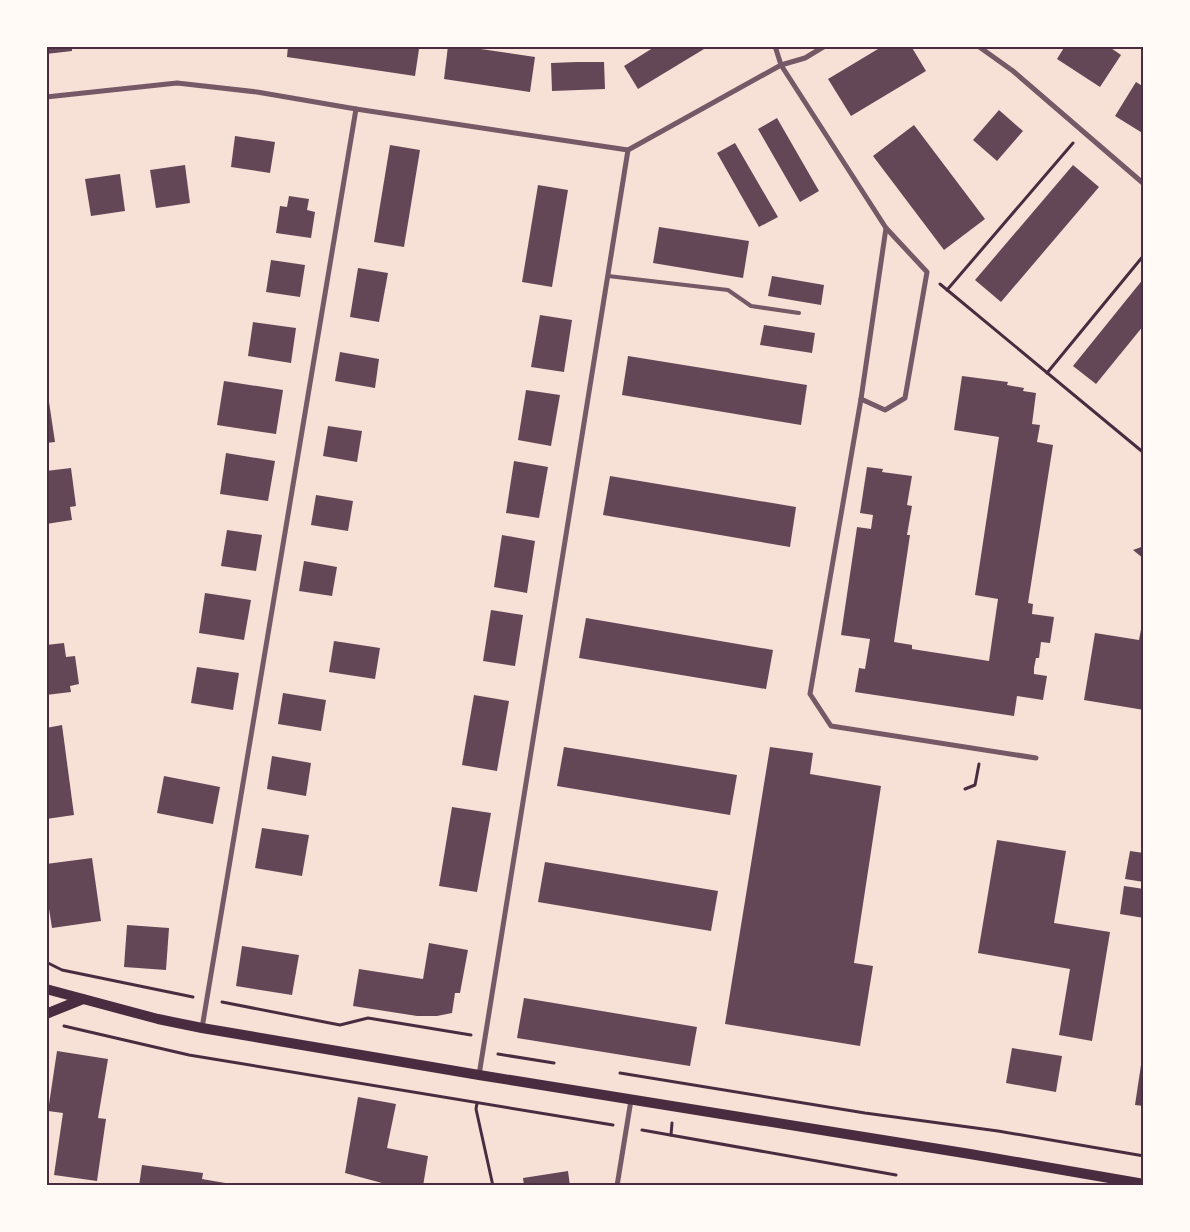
<svg xmlns="http://www.w3.org/2000/svg" width="1190" height="1232" font-family="'Noto Sans',sans-serif">
  <rect width="100%" height="100%" fill="#f7e1d7"/>
  <g fill="#644757">
    <path d="M46 46H72V51L46 54Z"/>
    <path d="M288 46H403L419 49 415 76 287 57Z"/>
    <path d="M448 46H460L535 57 530 92 444 79Z"/>
    <path d="M656 46H709L638 89 624 66Z"/>
    <path d="M883 46H911L926 71 851 116 828 79Z"/>
    <path d="M1065 46H1108L1121 55 1100 87 1057 59Z"/>
    <path d="M577 62H604L605 89 552 91 551 63Z"/>
    <path d="M1136 82 1144 87V134L1115 116Z"/>
    <path d="M999 110 1023 131 997 161 973 140Z"/>
    <path d="M777 118 819 191 800 202 758 129Z"/>
    <path d="M914 125 985 219 944 250 873 156Z"/>
    <path d="M235 136 275 142 270 173 231 167Z"/>
    <path d="M735 143 778 217 759 227 717 153Z"/>
    <path d="M390 145 420 150 404 247 374 242Z"/>
    <path d="M185 165 190 203 156 208 150 170Z"/>
    <path d="M1073 165 1099 187 1001 302 975 280Z"/>
    <path d="M120 174 125 211 91 216 85 179Z"/>
    <path d="M538 185 568 190 552 287 522 282Z"/>
    <path d="M289 196 309 199 307 210 315 212 311 238 276 233 280 206 287 207Z"/>
    <path d="M659 227 749 241 743 278 653 263Z"/>
    <path d="M271 260 305 265 300 297 266 292Z"/>
    <path d="M358 268 388 273 379 322 350 317Z"/>
    <path d="M772 276 824 285 821 305 768 296Z"/>
    <path d="M1144 278V325L1096 384 1073 366Z"/>
    <path d="M540 315 572 320 564 372 531 367Z"/>
    <path d="M253 322 296 328 291 363 248 356Z"/>
    <path d="M764 325 815 333 812 353 760 345Z"/>
    <path d="M340 352 379 359 375 388 335 381Z"/>
    <path d="M628 356 807 385 801 425 622 395Z"/>
    <path d="M962 376 1008 382 1007 385 1024 388 1023 391 1036 393 1032 424 1040 425 1037 442 1053 445 1028 603 1033 604 1032 614 1054 617 1050 643 1041 642 1039 658H1036L1034 668V674L1047 676 1043 700 1017 696 1014 716 855 692 859 668 865 669 870 639 841 635 857 527 871 529 873 515 860 513 867 467 883 469 882 472 912 476 907 505 912 506 907 535H910L894 642 912 645V649L989 661 998 599 975 595 999 437 954 430Z"/>
    <path d="M224 381 283 390 276 434 217 425Z"/>
    <path d="M526 390 560 395 551 446 518 440Z"/>
    <path d="M46 402H49L55 442 46 443Z"/>
    <path d="M328 426 362 431 357 462 323 456Z"/>
    <path d="M226 453 275 461 268 501 220 494Z"/>
    <path d="M514 461 548 467 539 518 506 513Z"/>
    <path d="M71 468 76 506 70 507 72 520 46 524V471Z"/>
    <path d="M610 476 796 507 790 547 603 515Z"/>
    <path d="M316 495 353 501 348 531 311 525Z"/>
    <path d="M227 530 262 535 256 571 221 566Z"/>
    <path d="M502 535 535 541 527 593 494 587Z"/>
    <path d="M1144 546V559L1133 550Z"/>
    <path d="M304 561 337 567 332 596 299 591Z"/>
    <path d="M205 593 251 600 244 640 199 633Z"/>
    <path d="M491 610 523 615 515 666 483 661Z"/>
    <path d="M586 618 773 650 766 689 579 658Z"/>
    <path d="M1143 619H1144V710L1084 700 1095 633 1139 640Z"/>
    <path d="M334 641 380 648 375 679 329 672Z"/>
    <path d="M64 643 66 657 75 656 79 684 70 686 71 692 46 695V645Z"/>
    <path d="M197 667 239 673 233 710 191 703Z"/>
    <path d="M283 693 326 700 321 731 278 724Z"/>
    <path d="M474 695 509 701 497 771 462 765Z"/>
    <path d="M62 725 74 815 46 819V728Z"/>
    <path d="M564 747 737 775 730 815 557 786Z"/>
    <path d="M770 747 813 753 810 774 881 786 854 963 873 966 860 1046 725 1024Z"/>
    <path d="M272 756 311 763 306 796 267 789Z"/>
    <path d="M164 776 220 787 213 824 157 813Z"/>
    <path d="M452 807 491 813 477 892 439 886Z"/>
    <path d="M262 828 309 835 302 876 255 868Z"/>
    <path d="M997 840 1066 851 1054 923 1110 932 1092 1041 1059 1035 1070 969 978 953Z"/>
    <path d="M1130 851 1144 853V882L1125 879Z"/>
    <path d="M92 858 101 921 52 928 46 889V864Z"/>
    <path d="M545 862 718 891 711 931 538 902Z"/>
    <path d="M1124 886 1144 889V918L1120 914Z"/>
    <path d="M127 925 169 928 166 970 124 967Z"/>
    <path d="M429 943 468 950 460 993H455L452 1013 437 1016H417L353 1006 359 969 423 979Z"/>
    <path d="M242 946 299 955 292 995 236 986Z"/>
    <path d="M524 998 697 1027 690 1066 517 1038Z"/>
    <path d="M1012 1048 1062 1056 1056 1092 1006 1083Z"/>
    <path d="M57 1051 108 1059 98 1118 106 1119 97 1181 54 1175 63 1113 48 1111Z"/>
    <path d="M1141 1065H1144V1106L1135 1105Z"/>
    <path d="M358 1097 396 1104 387 1148 428 1156 423 1186 401 1183V1186H393L345 1173Z"/>
    <path d="M142 1165 203 1173 202 1179 237 1185V1186H139Z"/>
    <path d="M568 1171 570 1186H524L523 1178Z"/>
  </g>
  <g fill="none" stroke-linecap="round" stroke-linejoin="round">
    <g stroke="#4a2c40" stroke-width="3">
      <path d="M940 284 1144 453"/>
      <path d="M947 290 1073 143"/>
      <path d="M1047 373 1144 255"/>
      <path d="M965 789 975 785 979 764"/>
      <path d="M46 962 62 970 193 997"/>
      <path d="M222 1002 340 1025 368 1018 471 1035"/>
      <path d="M64 1026 189 1055 613 1125"/>
      <path d="M498 1054 554 1063"/>
      <path d="M620 1073 865 1113 998 1131 1144 1156"/>
      <path d="M477 1103 476 1109 493 1186"/>
      <path d="M642 1130 896 1175"/>
      <path d="M671 1135 672 1123"/>
    </g>
    <path stroke="#755966" stroke-width="4" d="M608 276 728 290 751 306 799 313"/>
    <g stroke="#755966" stroke-width="5">
      <path d="M825 46 805 58 781 65 886 228 927 272 905 398 885 410 861 399"/>
      <path d="M978 46 1013 71 1144 184"/>
      <path d="M46 97 177 83 257 92 356 109 628 150 781 65 775 46"/>
      <path d="M886 228 861 399 810 694 831 726 1036 758"/>
      <path d="M202 1028 356 109"/>
      <path d="M479 1075 628 150"/>
      <path d="M617 1186 631 1100"/>
    </g>
    <g stroke="#4a2c40" stroke-width="10">
      <path d="M46 989 158 1019 202 1028 479 1075 970 1154 1144 1184"/>
      <path d="M46 1014 83 999"/>
    </g>
  </g>
  <rect width="1190" height="1232" fill="none" stroke="#fffaf5" stroke-width="95"/>
  <rect x="48" y="48" width="1094" height="1136" fill="none" stroke="#4a2c40" stroke-width="2"/>
</svg>
